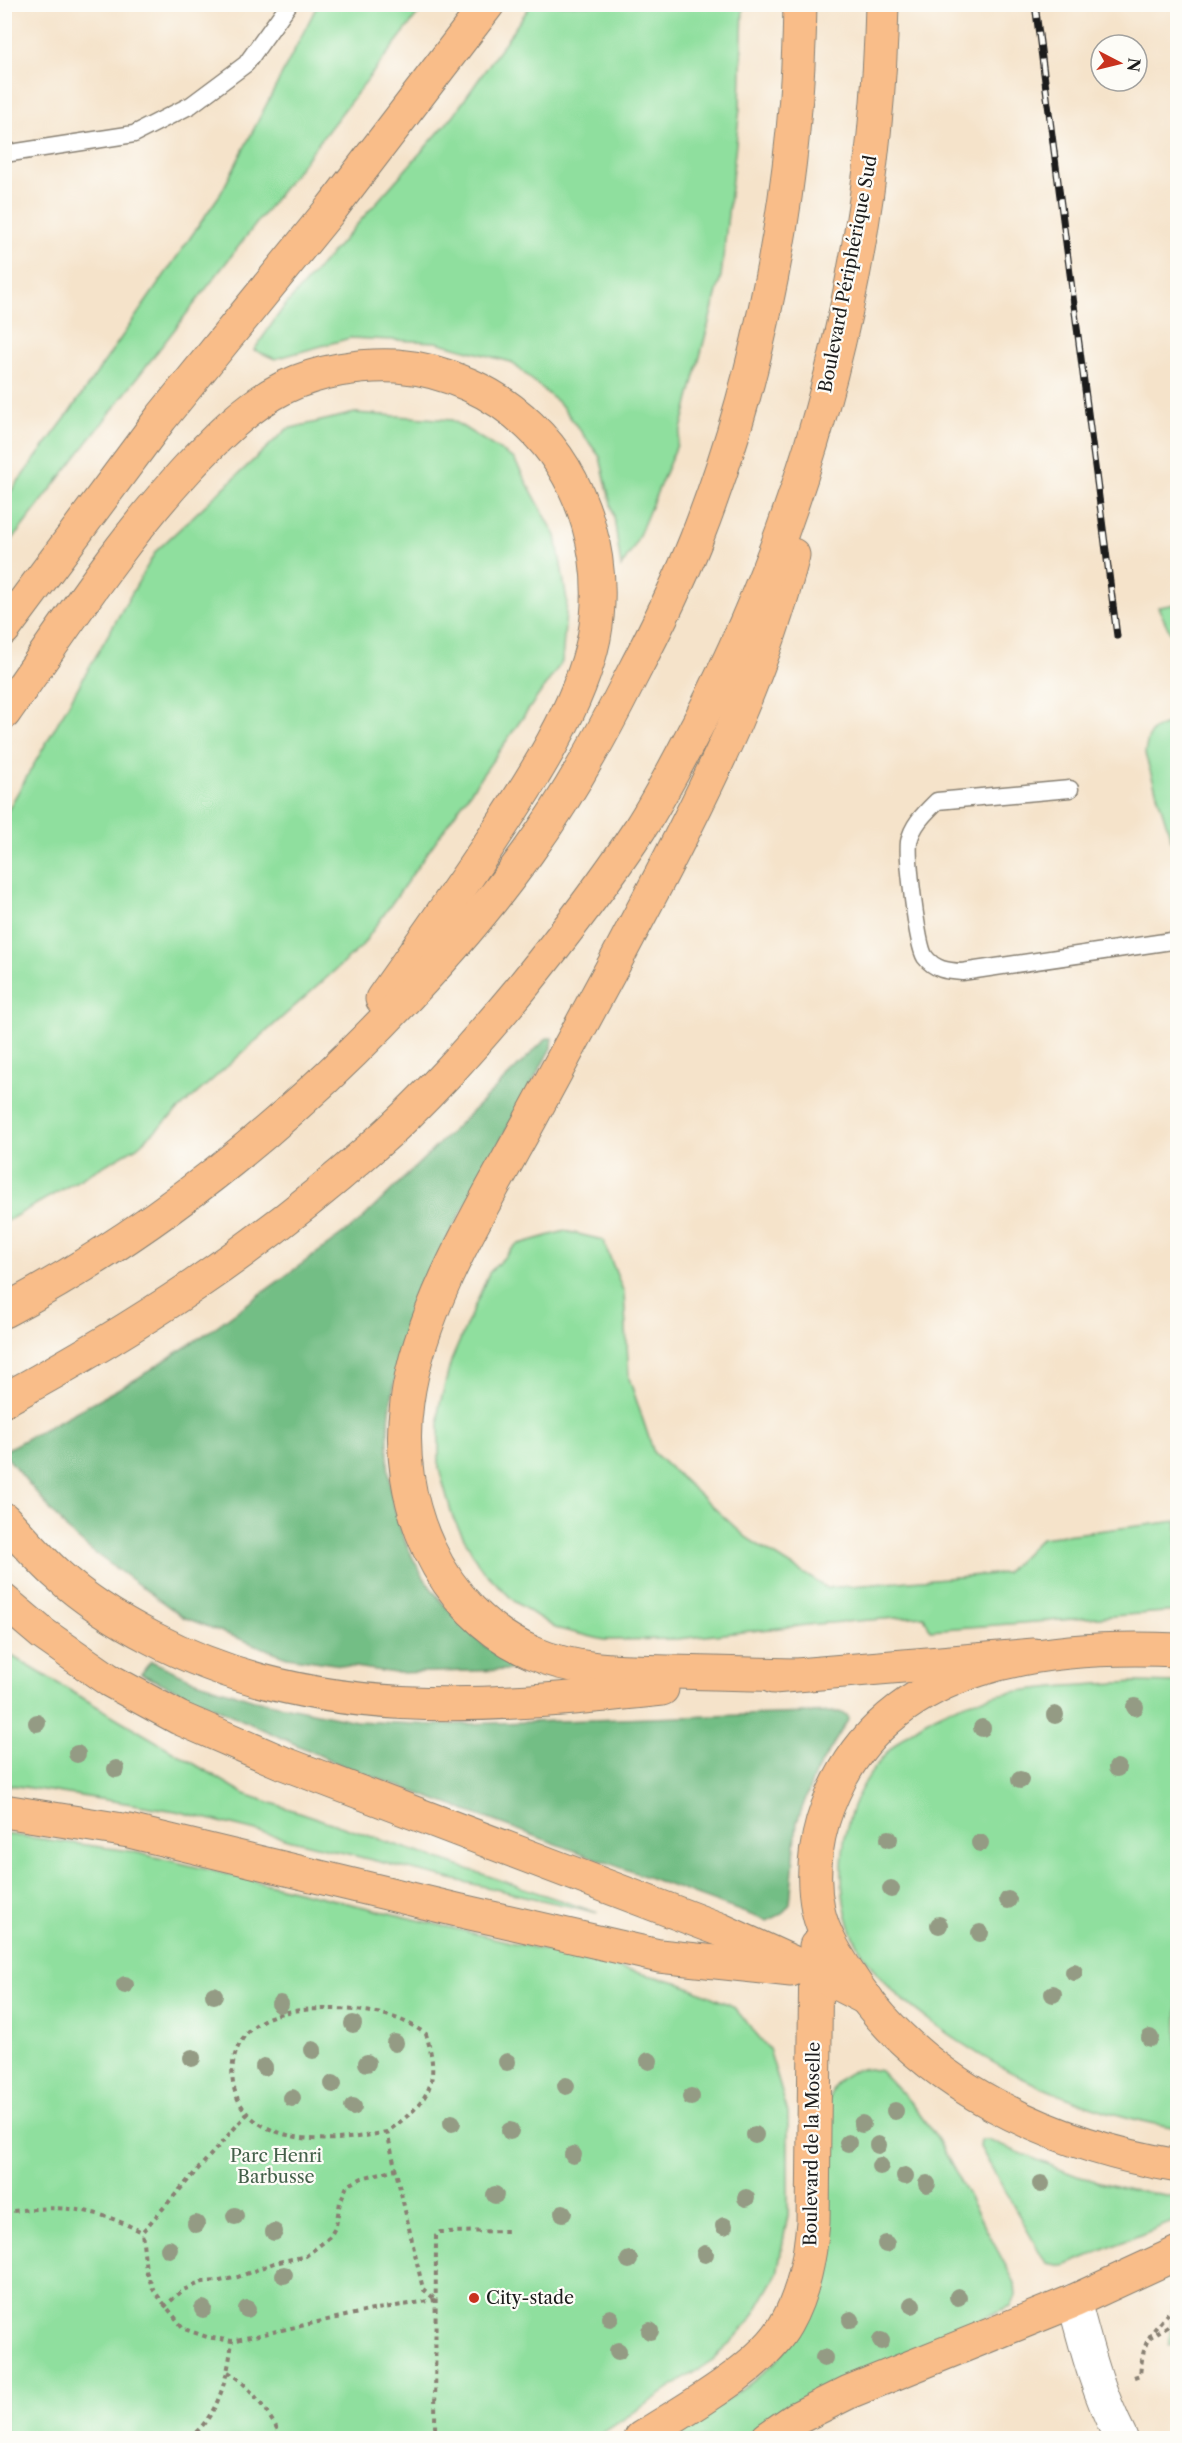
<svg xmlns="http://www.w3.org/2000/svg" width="1182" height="2443" font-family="'Libre Caslon Text',serif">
  <rect width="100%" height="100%" fill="#fdfcf7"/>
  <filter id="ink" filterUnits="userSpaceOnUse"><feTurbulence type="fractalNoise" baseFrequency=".0167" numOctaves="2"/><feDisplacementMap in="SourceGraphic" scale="12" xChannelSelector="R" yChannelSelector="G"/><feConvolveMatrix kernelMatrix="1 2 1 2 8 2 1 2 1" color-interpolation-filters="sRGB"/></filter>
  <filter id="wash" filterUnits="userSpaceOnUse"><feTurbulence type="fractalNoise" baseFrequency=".008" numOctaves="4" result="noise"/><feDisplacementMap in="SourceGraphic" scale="24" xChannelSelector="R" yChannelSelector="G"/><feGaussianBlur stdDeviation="1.35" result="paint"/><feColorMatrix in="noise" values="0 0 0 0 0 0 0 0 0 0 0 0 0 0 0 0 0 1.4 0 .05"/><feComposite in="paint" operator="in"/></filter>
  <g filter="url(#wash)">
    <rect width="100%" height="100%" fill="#f5e3ca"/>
    <g fill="#8fdf9e" stroke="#567e5d" stroke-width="1.5">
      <path d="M318 4 425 5 5 549V499L67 416 221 193Z"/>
      <path d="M531 5H743L740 108 721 276 677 445 634 547 621 567 614 517 600 457 561 405 511 362 436 342 350 338 275 359 254 350 283 308 453 116Z"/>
      <path d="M355 413 452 420 514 459 556 536 567 600 562 662 361 947 137 1147 5 1222V815L156 551 287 429Z"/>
      <path d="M1177 604H1178L1177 647 1158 607Z"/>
      <path d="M1174 722 1178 727 1177 859 1145 754C1148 730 1152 728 1174 722Z"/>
      <path d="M565 1231 603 1240 624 1293 629 1378 654 1453 747 1538 827 1588 1005 1573 1041 1538 1177 1521V1611L930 1630 924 1616 816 1624 677 1639 604 1640 555 1628 515 1602 480 1567 453 1518 439 1469V1407L451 1361 489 1273 516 1245Z"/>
      <path d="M5 1652 245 1794 598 1913 404 1868 176 1811 5 1784Z"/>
      <path d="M1135 1682 1177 1683V2128C1087 2113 1003 2076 930 2021 903 2001 878 1980 861 1951 841 1916 839 1874 845 1836 854 1785 889 1740 935 1716 992 1686 1071 1686 1135 1682Z"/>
      <path d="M5 1834 130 1851 677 1982 733 2006 769 2049 788 2113V2215L777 2274 749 2323 714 2359 595 2438H5Z"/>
      <path d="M862 2068 881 2071 912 2104 937 2138 1015 2283 1016 2296 1011 2306 804 2398 743 2438H668C744 2388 810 2359 826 2258L827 2102C835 2082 841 2074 862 2068Z"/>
      <path d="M981 2140H988L1077 2176 1130 2190 1177 2198V2220L1064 2266 1046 2263 980 2147Z"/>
      <path d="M1177 2296V2343L1169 2345 1173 2307Z"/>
    </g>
    <g fill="#73be85" stroke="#486d50" stroke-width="1.5">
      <path d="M547 1038H552L551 1048C522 1101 493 1154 464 1208 447 1238 429 1269 416 1301 409 1317 406 1336 401 1353 380 1436 380 1516 431 1588 451 1614 480 1648 510 1662L511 1666 509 1670 395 1673 287 1657 183 1617 92 1551 69 1532 5 1455 4 1451 138 1378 210 1331 358 1223Z"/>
      <path d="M151 1661 196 1681 254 1700 356 1721 433 1725 839 1712 847 1715 848 1720 815 1774 797 1822 790 1904 782 1914 767 1921 341 1765 141 1674Z"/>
    </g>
  </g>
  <g filter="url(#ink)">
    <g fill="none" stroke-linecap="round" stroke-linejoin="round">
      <defs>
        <g id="service">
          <path d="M4 154 134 134 191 105 246 64 289 4"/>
          <path d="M1070 789 937 801C925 813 912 825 909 842 907 858 917 945 925 957 935 970 947 971 962 972L1178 940"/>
        </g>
        <path id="tertiary" d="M1074 2301C1087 2351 1098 2393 1121 2438"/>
        <g id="primary">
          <path d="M1178 1650C1049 1644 892 1660 833 1794 817 1829 810 1871 818 1910 823 1934 837 1956 850 1976 921 2086 1052 2145 1178 2166"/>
          <path d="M641 2438C684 2410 761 2369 786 2324 804 2292 810 2257 813 2222L816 1946"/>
          <path d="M768 2438 797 2418 849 2392 1074 2301 1178 2253"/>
        </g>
        <g id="motorway">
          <path d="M793 555C764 672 713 775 658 881 616 961 573 1041 530 1120 485 1202 419 1308 407 1402 393 1500 438 1612 533 1653 577 1672 625 1671 673 1672 713 1673 753 1674 793 1675"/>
          <path d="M4 629 161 418 331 209 488 4"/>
          <path d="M4 713C63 630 118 544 187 469 216 438 247 406 285 387 318 371 361 364 397 366 447 370 495 392 530 426 586 479 608 564 594 638 580 706 532 780 494 837 458 892 420 945 382 999"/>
          <path d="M4 1311C133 1243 250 1153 353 1052 416 990 476 925 528 852 567 798 600 739 630 679 654 633 677 588 696 540 761 375 798 182 800 4"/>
          <path d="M4 1400C137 1328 256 1250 370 1149 424 1102 473 1046 519 991 561 939 602 886 639 830 661 796 679 760 698 724 812 503 877 253 882 4"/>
          <path d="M4 1519C22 1538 39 1558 58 1575 85 1600 119 1621 152 1638 313 1723 488 1708 662 1689"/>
          <path d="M4 1601 43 1634 109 1680 179 1718 283 1763 719 1929 816 1973 867 1999"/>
          <path d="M773 1677 1034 1655"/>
          <path d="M4 1811 129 1831 457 1910 659 1956 791 1970"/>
        </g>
      </defs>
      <use href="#service" stroke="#888073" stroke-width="19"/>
      <use href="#tertiary" stroke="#888073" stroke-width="35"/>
      <use href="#primary" stroke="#888073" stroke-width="35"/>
      <use href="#motorway" stroke="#888073" stroke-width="35"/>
      <g stroke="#888073" stroke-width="4" stroke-dasharray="4.5 4.5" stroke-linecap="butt">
        <path d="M248 2113 142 2232 146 2271 154 2291 184 2329 207 2337 232 2341 377 2309 435 2300"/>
        <path d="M387 2132C346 2140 300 2146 262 2125 219 2101 224 2036 268 2018 288 2009 314 2009 335 2009 370 2010 398 2014 426 2034 442 2086 427 2102 387 2132L423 2289 436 2300"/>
        <path d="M4 2212C61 2205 91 2206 142 2232"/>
        <path d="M164 2307 183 2290 203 2282 220 2281 238 2277 274 2263 306 2256 330 2237 336 2226 340 2202 347 2186 362 2178 396 2169"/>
        <path d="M1149 2338 1171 2324H1178"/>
        <path d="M228 2372C253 2387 268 2414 283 2438"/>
        <path d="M1134 2377 1140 2375C1144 2337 1149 2336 1173 2307H1178"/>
        <path d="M189 2438C219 2416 228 2376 232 2341"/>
        <path d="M435 2438 436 2236 440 2232 511 2231"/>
      </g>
      <use href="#service" stroke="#fff" stroke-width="16"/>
      <use href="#tertiary" stroke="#fff" stroke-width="33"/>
      <use href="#primary" stroke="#f9bd89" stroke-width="33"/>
      <use href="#motorway" stroke="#f9bd89" stroke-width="33"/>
      <defs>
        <path id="rail" d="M1035 4 1117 636"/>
      </defs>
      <use href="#rail" stroke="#1c1c1c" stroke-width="7"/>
      <use href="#rail" stroke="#fdfcf7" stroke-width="4.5" stroke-dasharray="14" stroke-linecap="butt"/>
    </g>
    <g fill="#949b84">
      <circle cx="1135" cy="1707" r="9"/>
      <circle cx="1055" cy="1715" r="9"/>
      <circle cx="37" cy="1723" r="9"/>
      <circle cx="982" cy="1728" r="9"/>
      <circle cx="77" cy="1754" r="9"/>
      <circle cx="1117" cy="1768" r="9"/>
      <circle cx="116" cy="1769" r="9"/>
      <circle cx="1020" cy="1780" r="9"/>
      <circle cx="889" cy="1839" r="9"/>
      <circle cx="980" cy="1843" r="9"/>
      <circle cx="891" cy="1889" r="9"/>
      <circle cx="1008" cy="1900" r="9"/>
      <circle cx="939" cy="1925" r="9"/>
      <circle cx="980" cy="1933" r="9"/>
      <circle cx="1074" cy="1972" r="9"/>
      <circle cx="125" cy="1985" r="9"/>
      <circle cx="1053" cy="1994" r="9"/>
      <circle cx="214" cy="1995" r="9"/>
      <circle cx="280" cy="2004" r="9"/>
      <circle cx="353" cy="2024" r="9"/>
      <circle cx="1150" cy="2038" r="9"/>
      <circle cx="395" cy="2043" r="9"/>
      <circle cx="313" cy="2050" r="9"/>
      <circle cx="192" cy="2058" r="9"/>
      <circle cx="649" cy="2061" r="9"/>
      <circle cx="507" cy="2062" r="9"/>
      <circle cx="367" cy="2063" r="9"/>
      <circle cx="264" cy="2067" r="9"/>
      <circle cx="333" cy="2084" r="9"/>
      <circle cx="566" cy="2086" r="9"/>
      <circle cx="691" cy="2097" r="9"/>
      <circle cx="292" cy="2098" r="9"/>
      <circle cx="353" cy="2107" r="9"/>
      <circle cx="895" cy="2111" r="9"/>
      <circle cx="452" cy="2123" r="9"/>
      <circle cx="862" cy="2124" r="9"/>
      <circle cx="510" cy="2131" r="9"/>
      <circle cx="755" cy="2135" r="9"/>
      <circle cx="848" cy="2143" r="9"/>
      <circle cx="878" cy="2145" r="9"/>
      <circle cx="573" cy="2155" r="9"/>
      <circle cx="880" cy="2166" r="9"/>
      <circle cx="905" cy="2176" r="9"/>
      <circle cx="927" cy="2184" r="9"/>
      <circle cx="1041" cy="2184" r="9"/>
      <circle cx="495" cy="2195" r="9"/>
      <circle cx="746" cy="2198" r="9"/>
      <circle cx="563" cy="2213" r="9"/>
      <circle cx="235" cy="2216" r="9"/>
      <circle cx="196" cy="2224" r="9"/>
      <circle cx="724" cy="2226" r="9"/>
      <circle cx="274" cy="2232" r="9"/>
      <circle cx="886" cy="2244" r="9"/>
      <circle cx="169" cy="2249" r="9"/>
      <circle cx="705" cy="2254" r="9"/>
      <circle cx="629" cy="2260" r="9"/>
      <circle cx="284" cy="2275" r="9"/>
      <circle cx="958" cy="2297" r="9"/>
      <circle cx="912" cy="2305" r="9"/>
      <circle cx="203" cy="2309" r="9"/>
      <circle cx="247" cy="2309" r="9"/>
      <circle cx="610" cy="2318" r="9"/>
      <circle cx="851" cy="2320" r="9"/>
      <circle cx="650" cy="2331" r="9"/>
      <circle cx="881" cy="2341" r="9"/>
      <circle cx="618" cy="2351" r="9"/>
      <circle cx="824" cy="2358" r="9"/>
    </g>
  </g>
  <circle fill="#c8321e" stroke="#fdfcf7" stroke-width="2" cx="474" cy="2298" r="6"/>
  <g text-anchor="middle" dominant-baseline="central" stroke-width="4.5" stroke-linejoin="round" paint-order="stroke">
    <g font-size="18" fill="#1c1c1c" stroke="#fdfcf7">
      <text transform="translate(848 274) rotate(-79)">Boulevard Périphérique Sud</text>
      <text transform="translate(812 2144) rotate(-89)">Boulevard de la Moselle</text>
    </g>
    <g font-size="18" fill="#44604a" stroke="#fdfcf7">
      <text x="276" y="2156">Parc Henri<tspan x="276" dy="21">Barbusse</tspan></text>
    </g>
    <g font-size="18" fill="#1c1c1c" stroke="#fdfcf7" text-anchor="start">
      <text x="486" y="2298">City-stade</text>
    </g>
  </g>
  <rect width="1182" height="2443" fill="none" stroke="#fdfcf7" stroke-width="24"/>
  <g transform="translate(1119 63) rotate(97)"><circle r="28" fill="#fdfcf7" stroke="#a3a29f" stroke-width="1.5"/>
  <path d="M0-4.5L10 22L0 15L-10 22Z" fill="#c8321e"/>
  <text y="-9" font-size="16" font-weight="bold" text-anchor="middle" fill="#1c1c1c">N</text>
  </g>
</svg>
